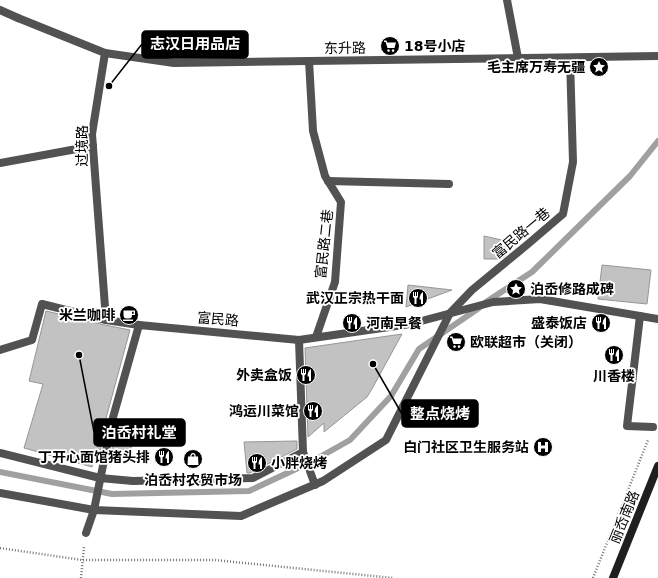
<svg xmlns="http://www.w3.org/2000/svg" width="658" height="578" font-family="'DejaVu Sans','Noto Sans SC',sans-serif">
  <rect width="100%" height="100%" fill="#fff"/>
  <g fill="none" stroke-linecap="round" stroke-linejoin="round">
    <g stroke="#a0a0a0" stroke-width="6">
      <path d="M486 302 532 272 630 176 658 141"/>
      <path d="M0 472 112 494 249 491 311 462 350 440 391 396 419 349 479 308"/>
    </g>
  </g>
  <g fill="#c2c2c2" stroke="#969696">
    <path d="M484 236 515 243 506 255 501 259H484Z"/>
    <path d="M602 265 651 270 647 304 598 299Z"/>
    <path d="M408 285 452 290 406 307Z"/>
    <path d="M46 311 105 325 130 330 105 422H106L100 452 96 451 92 467 24 448 43 384 29 381Z"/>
    <path d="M402 334 373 387 367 397 324 432V423L308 437 305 348Z"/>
    <path d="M117 425 135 429 129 458 111 454Z"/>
    <path d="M297 441V449L250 473H247L244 442Z"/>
  </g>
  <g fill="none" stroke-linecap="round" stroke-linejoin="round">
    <g stroke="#747474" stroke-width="2.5" stroke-dasharray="1 2" stroke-linecap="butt">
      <path d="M0 548 82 560H215L393 578"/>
      <path d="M81 578 84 547"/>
      <path d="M593 578 648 440"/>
    </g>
    <g stroke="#525252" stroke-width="8">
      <path d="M507 0 518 58"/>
      <path d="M0 10 18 18"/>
      <path d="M105 53 174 63 658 56"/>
      <path d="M309 61 313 131 325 176 341 202 335 282 316 337"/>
      <path d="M0 163 93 146"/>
      <path d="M328 181 449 184"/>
      <path d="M640 316 627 426 653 427"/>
      <path d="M299 340 303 452 315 485"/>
      <path d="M0 350 32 340 42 304 106 320"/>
      <path d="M0 453 100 478 133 481 253 478 303 452"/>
      <path d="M0 493 94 510 241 516 323 481 386 440 450 313 472 290 528 244 563 214 573 162 570 58"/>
      <path d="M86 533 94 510 112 421 139 325 299 340 410 324 493 302 540 299 658 319"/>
    </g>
    <path stroke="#525252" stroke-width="8" d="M18 18 105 53 92 134 106 320 139 325"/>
    <path stroke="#1f1f1f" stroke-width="8" d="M613 578 658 466"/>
  </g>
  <defs>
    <symbol id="supermarket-disc" viewBox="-11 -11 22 22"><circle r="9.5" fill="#000" stroke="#fff"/><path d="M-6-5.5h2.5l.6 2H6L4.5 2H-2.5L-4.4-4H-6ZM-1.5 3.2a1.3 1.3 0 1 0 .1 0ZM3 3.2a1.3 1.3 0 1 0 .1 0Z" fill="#fff"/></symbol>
    <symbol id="sight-disc" viewBox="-11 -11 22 22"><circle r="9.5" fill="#000" stroke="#fff"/><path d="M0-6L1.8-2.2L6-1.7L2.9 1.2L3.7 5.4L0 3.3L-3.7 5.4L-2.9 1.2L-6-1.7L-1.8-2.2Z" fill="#fff"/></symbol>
    <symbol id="restaurant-disc" viewBox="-11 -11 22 22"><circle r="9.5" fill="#000" stroke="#fff"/><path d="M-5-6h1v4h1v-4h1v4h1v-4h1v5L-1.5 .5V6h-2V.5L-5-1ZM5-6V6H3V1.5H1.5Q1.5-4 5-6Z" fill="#fff"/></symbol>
    <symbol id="cafe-disc" viewBox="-11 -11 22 22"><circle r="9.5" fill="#000" stroke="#fff"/><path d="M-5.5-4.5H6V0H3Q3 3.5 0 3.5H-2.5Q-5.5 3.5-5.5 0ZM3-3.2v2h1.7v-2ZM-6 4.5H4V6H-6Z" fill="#fff"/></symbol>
    <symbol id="hospital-disc" viewBox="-11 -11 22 22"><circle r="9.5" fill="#000" stroke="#fff"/><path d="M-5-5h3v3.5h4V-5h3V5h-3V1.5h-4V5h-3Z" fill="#fff"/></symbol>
    <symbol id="shop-disc" viewBox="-11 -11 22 22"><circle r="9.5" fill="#000" stroke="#fff"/><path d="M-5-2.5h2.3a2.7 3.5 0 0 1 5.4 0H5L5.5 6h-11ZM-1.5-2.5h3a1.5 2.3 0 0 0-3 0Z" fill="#fff"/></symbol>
  </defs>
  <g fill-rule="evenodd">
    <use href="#supermarket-disc" x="379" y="35" width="22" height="22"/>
    <use href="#sight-disc" x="588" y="56" width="22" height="22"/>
    <use href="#sight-disc" x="505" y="278" width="22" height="22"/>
    <use href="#restaurant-disc" x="407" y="287" width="22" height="22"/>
    <use href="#cafe-disc" x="118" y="304" width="22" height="22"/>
    <use href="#restaurant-disc" x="341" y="312" width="22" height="22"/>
    <use href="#restaurant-disc" x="590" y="312" width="22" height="22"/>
    <use href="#supermarket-disc" x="445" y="331" width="22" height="22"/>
    <use href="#restaurant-disc" x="603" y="344" width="22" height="22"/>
    <use href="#restaurant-disc" x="295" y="364" width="22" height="22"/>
    <use href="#restaurant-disc" x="302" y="400" width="22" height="22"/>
    <use href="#hospital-disc" x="532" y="436" width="22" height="22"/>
    <use href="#restaurant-disc" x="153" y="446" width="22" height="22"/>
    <use href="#shop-disc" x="182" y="448" width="22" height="22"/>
    <use href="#restaurant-disc" x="246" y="452" width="22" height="22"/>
  </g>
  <g text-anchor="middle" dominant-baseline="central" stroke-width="3.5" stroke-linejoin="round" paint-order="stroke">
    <g font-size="14" font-weight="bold" fill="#000" stroke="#fff" text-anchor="end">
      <text x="404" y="46" text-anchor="start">18号小店</text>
      <text x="585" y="67">毛主席万寿无疆</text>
      <text x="530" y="289" text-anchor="start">泊岙修路成碑</text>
      <text x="404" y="298">武汉正宗热干面</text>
      <text x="115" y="315">米兰咖啡</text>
      <text x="366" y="323" text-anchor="start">河南早餐</text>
      <text x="587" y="323">盛泰饭店</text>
      <text x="470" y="342" text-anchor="start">欧联超市（关闭）</text>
      <text x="292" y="375">外卖盒饭</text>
      <text x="614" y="376" text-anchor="middle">川香楼</text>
      <text x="299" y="411">鸿运川菜馆</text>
      <text x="529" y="447">白门社区卫生服务站</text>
      <text x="150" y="457">丁开心面馆猪头排</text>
      <text x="271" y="463" text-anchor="start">小胖烧烤</text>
      <text x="193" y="480" text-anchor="middle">泊岙村农贸市场</text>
    </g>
    <g font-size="14" fill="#000" stroke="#fff">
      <text transform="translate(345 48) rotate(-1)">东升路</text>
      <text transform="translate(82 146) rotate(-90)">过境路</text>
      <text transform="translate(521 233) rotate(-40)">富民路一巷</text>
      <text transform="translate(324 244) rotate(-84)">富民路二巷</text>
      <text transform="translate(218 319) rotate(5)">富民路</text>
      <text transform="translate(624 517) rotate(-68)">丽岙南路</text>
    </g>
  </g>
  <path fill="none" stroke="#000" stroke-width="1.5" d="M109 86L142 44M373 364L402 414M79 355L94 432"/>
  <g fill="#000" stroke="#fff" stroke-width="1.5">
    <circle cx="109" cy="86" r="4"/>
    <circle cx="373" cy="364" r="4"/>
    <circle cx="79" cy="355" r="4"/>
  </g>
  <g fill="#000" stroke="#000" stroke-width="1.5">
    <rect x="142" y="31" width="106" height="27" rx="4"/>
    <rect x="402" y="400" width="76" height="27" rx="4"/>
    <rect x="94" y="419" width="91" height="27" rx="4"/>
  </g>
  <g font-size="15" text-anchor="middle" font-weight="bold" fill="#fff">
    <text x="195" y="49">志汉日用品店</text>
    <text x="440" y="419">整点烧烤</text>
    <text x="139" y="438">泊岙村礼堂</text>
  </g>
</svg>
